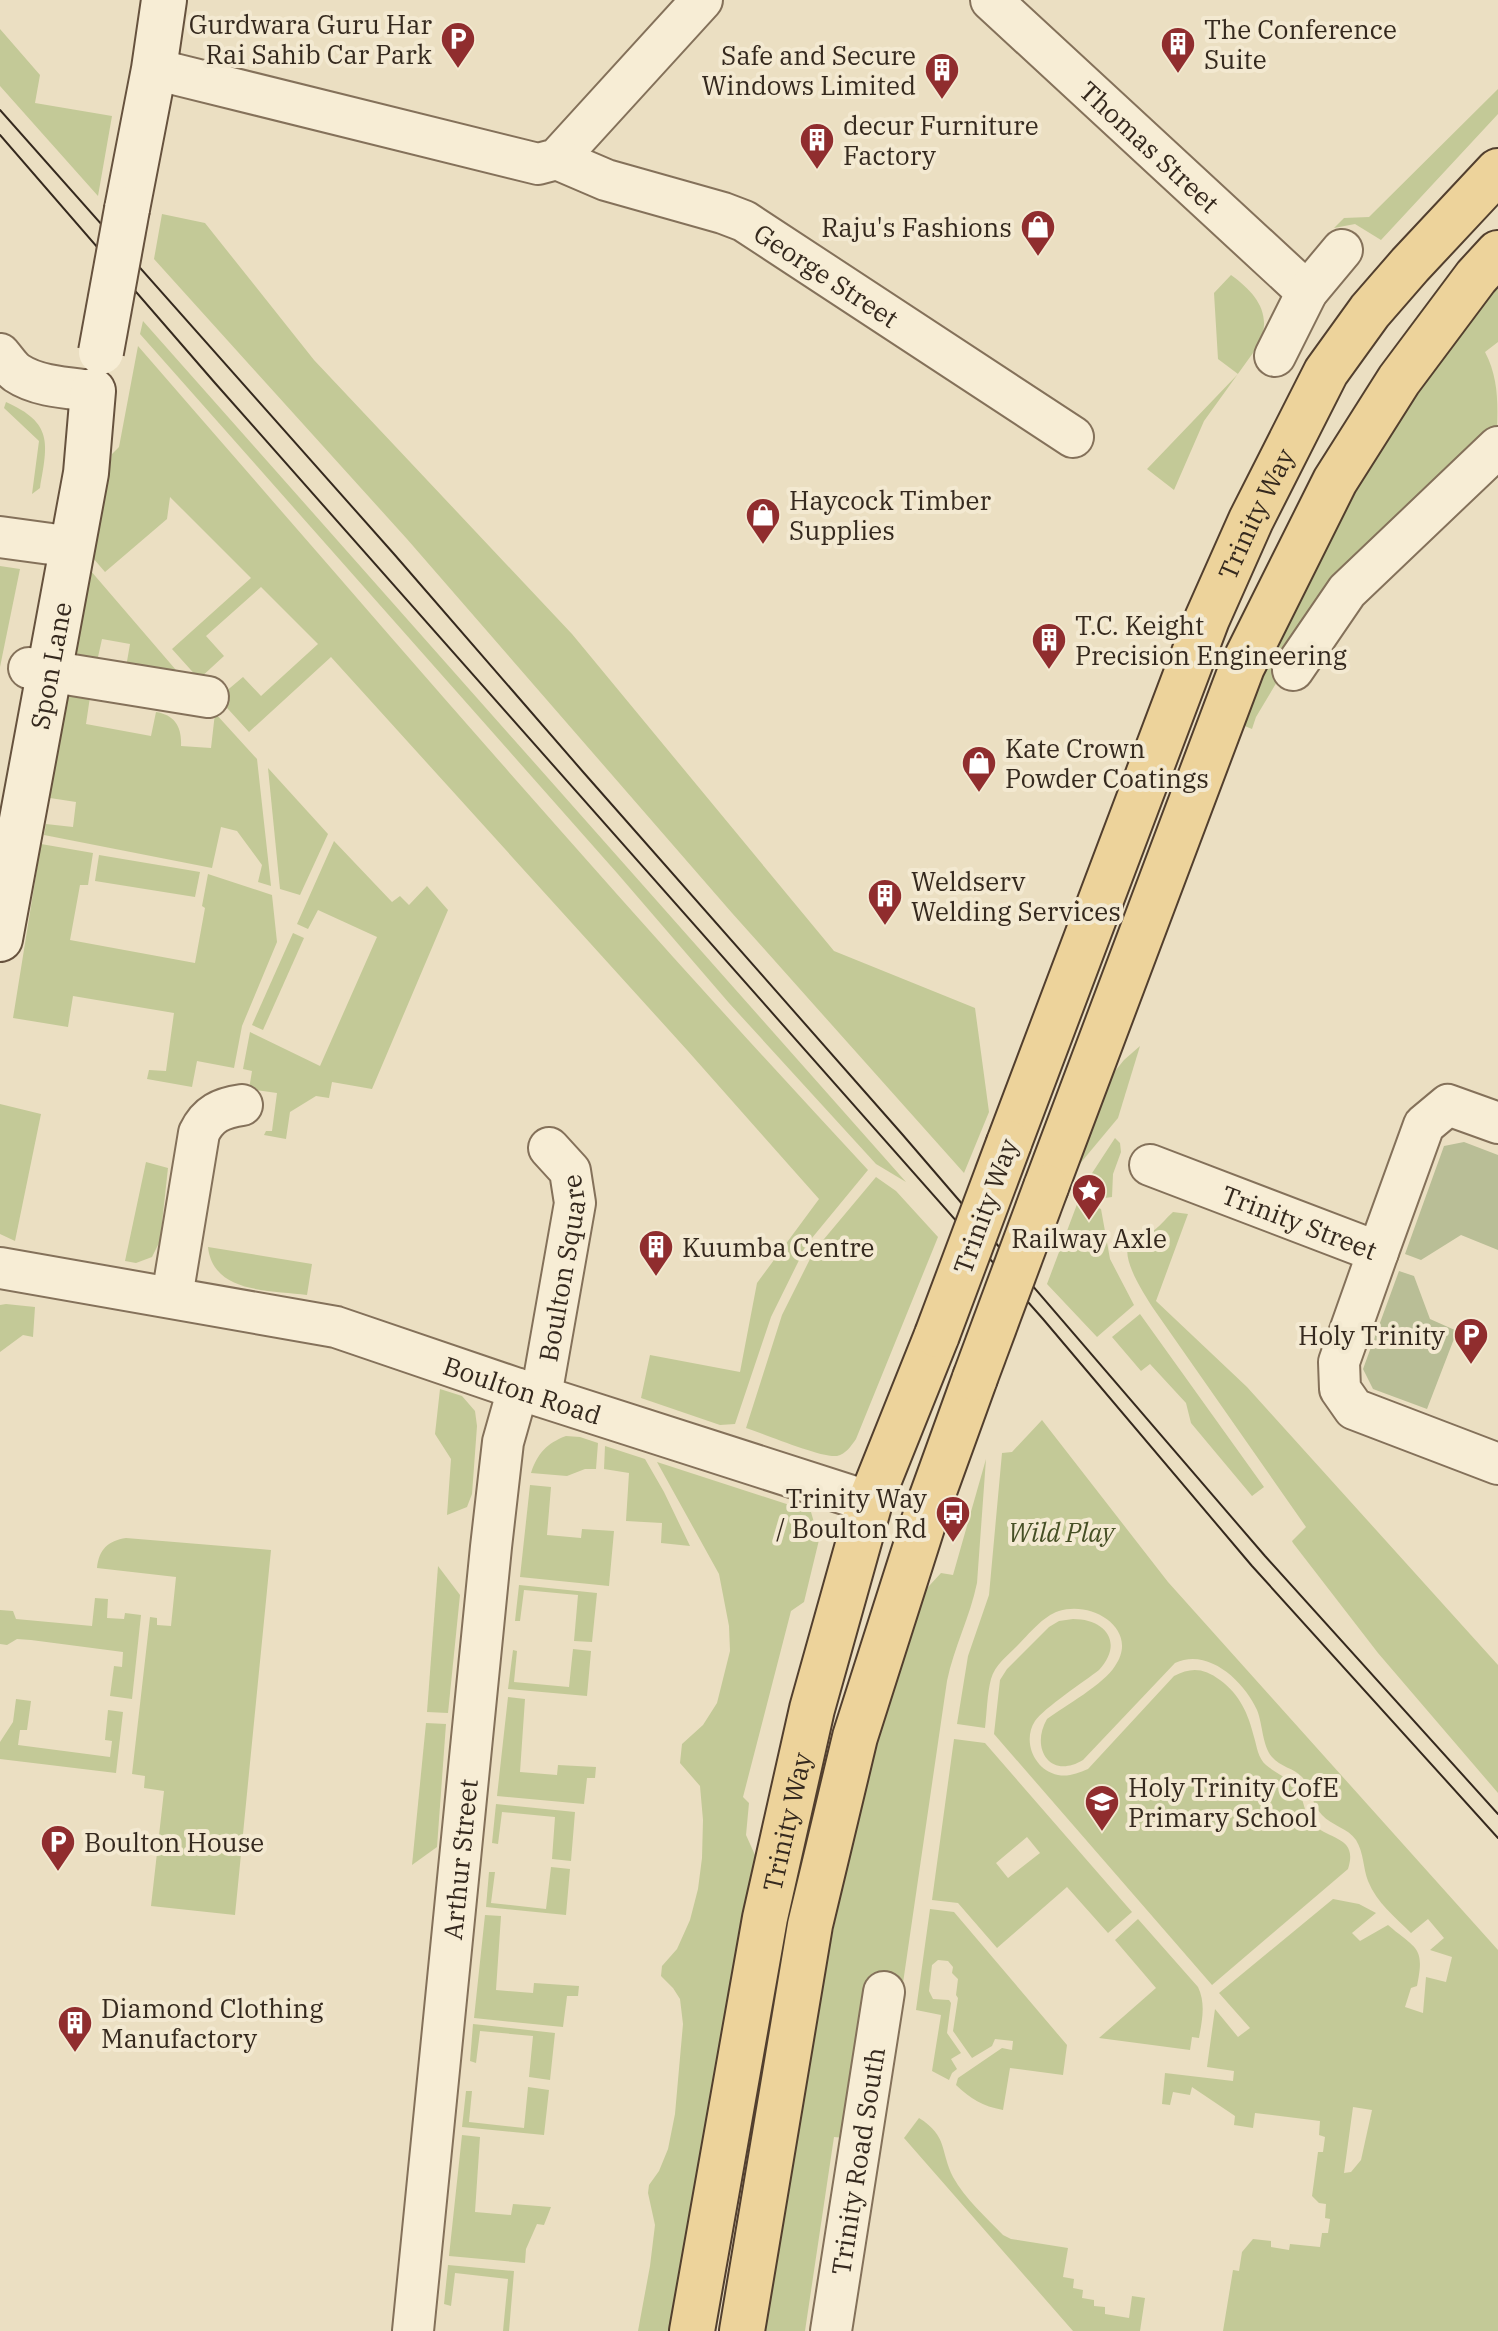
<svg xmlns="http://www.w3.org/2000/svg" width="1498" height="2331" font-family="'IBM Plex Serif',serif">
  <rect width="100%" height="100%" fill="#ebdfc2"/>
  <g fill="#c3c997" fill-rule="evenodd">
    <path d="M0 29 40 75 35 103 112 116 98 196 0 86Z"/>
    <path d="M1498 89V114L1381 240 1355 224 1334 228 1344 218 1369 217Z"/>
    <path d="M162 214 205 223 314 360 572 634 834 951 975 1008 989 1112 964 1173 732 913 407 539 154 259Z"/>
    <path d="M1231 275C1256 293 1274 315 1258 346L1204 421 1174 490 1147 469 1238 374 1218 359 1214 293Z"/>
    <path d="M1498 286V342L1485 352C1498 377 1498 401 1497 429L1337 581 1256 717 1252 729 1240 724C1267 665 1292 605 1322 548 1372 455 1433 369 1498 286Z"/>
    <path d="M143 321 906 1182 876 1164 729 1003 617 873 140 334Z"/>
    <path d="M138 346C379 623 618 902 868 1170L807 1244 771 1317 735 1424 720 1425 641 1398 650 1355 740 1372 757 1283 819 1199 687 1050 331 657 249 732 218 698 243 677 261 696 318 644 261 587 206 636 224 656 199 679 172 649 251 578 170 497 167 519 105 572 93 558 112 454 119 447Z"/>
    <path d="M6 402C53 423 48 443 40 488L32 494 39 441 4 408Z"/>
    <path d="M0 566 20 569 0 667Z"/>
    <path d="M90 570 188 684 125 673 130 644 102 639 96 666 73 655Z"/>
    <path d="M71 695 90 697 86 724 151 736 156 712C175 715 182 727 181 746L211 748 215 713 257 759 271 886 258 882 262 865 237 831 221 827 212 868 44 835 46 824 73 827 76 802 50 798 64 703Z"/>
    <path d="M268 768 328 834 300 895 280 889Z"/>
    <path d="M334 841 392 902 400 896 409 905 427 886 448 910 372 1089 332 1082 329 1098 316 1096 290 1112 286 1139 264 1135 266 1131H272L277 1093 249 1089 252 1071 243 1069 250 1032 320 1066 377 937 318 910 308 929 297 924Z"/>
    <path d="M41 844 93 853 88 885H80L70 940 195 963 205 908 202 906 208 874 272 895 277 942 242 1026 234 1068 197 1061 192 1087 147 1079 149 1070 166 1071 174 1013 73 996 68 1027 13 1018Z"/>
    <path d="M99 855 200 872 195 897 95 881Z"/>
    <path d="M293 933 304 938 263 1030 252 1025Z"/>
    <path d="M1140 1046 1118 1118 1073 1172 1107 1081 1124 1060Z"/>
    <path d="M0 1104 41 1114 15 1241 0 1234Z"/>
    <path d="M1115 1138 1120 1143 1121 1152 1113 1174 1112 1197 1105 1198 1083 1187Z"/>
    <path d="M146 1162 168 1168 160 1241 152 1257 136 1263 125 1261Z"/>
    <path d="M876 1177 896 1191 938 1237 856 1439C851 1446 846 1454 837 1456 821 1458 765 1434 746 1428L782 1315 814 1251Z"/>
    <path d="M1079 1199 1101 1209 1110 1259 1134 1305 1097 1337 1047 1284Z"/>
    <path d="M1173 1212 1188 1214 1156 1301 1247 1387 1498 1665V1793L1378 1653 1293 1543 1292 1541 1306 1527 1153 1308C1145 1295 1116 1253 1132 1240 1136 1236 1144 1235 1150 1233 1159 1228 1165 1219 1173 1212Z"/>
    <path d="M208 1247 312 1264 307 1295C271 1290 213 1294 208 1247Z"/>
    <path d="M6 1304 35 1307 33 1337 23 1335 0 1352V1305Z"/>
    <path d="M1140 1314 1264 1487 1252 1496 1191 1423 1186 1403 1150 1364 1141 1371 1112 1337Z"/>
    <path d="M440 1389 462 1396 475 1411 477 1426 472 1494 467 1507 447 1515 451 1459 435 1434Z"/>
    <path d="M1042 1420 1168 1582 1498 1950V2331H1223L1233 2270 1239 2271 1242 2252 1253 2239 1271 2241V2247L1289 2250 1290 2244 1320 2247 1322 2233H1328L1330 2219 1325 2218 1326 2204 1319 2203 1312 2196 1318 2152H1323L1325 2137 1319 2135 1320 2121 1255 2113 1253 2128 1234 2125 1235 2116 1192 2087 1190 2095 1173 2092 1170 2105 1162 2104 1165 2073 1233 2081 1234 2071 1207 2067 1215 2009 1238 2037 1250 2028 1219 1993 1333 1899 1359 1904 1376 1913 1352 1933 1360 1941 1388 1925C1417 1950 1425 1946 1417 1986L1411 1988 1405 2007 1423 2013 1426 1977 1446 1982 1452 1957 1430 1950 1444 1938 1428 1919 1411 1933C1395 1917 1377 1903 1368 1881 1363 1868 1364 1853 1356 1840 1348 1828 1332 1826 1322 1815 1311 1804 1312 1788 1302 1777 1294 1768 1280 1767 1272 1757 1262 1745 1263 1725 1257 1710 1244 1681 1208 1647 1175 1663L1083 1760C1050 1780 1030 1748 1047 1719 1065 1706 1104 1684 1115 1666 1140 1630 1093 1600 1059 1611 1043 1616 1029 1634 1017 1646 1007 1656 995 1665 991 1679 987 1694 987 1712 985 1728L957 1724 968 1656 989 1595 1002 1453 1012 1452ZM1353 2107 1372 2110 1361 2160 1351 2172 1344 2173Z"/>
    <path d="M566 1436 580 1437 598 1443 596 1469H585L567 1476 531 1473C537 1454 547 1443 566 1436Z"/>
    <path d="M605 1446 645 1459 664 1492 690 1546 661 1543 662 1523 626 1521 629 1473 604 1469Z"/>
    <path d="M986 1459 977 1583C970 1617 954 1647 947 1681L903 1983 868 1978 845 2138 834 2137 805 2331H762L808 2053 856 1820 885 1707 918 1598 941 1573 953 1575Z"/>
    <path d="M657 1462 811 1512 819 1540 804 1602 791 1611 743 1797 749 1803 746 1835 759 1864 675 2331H638L650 2266 655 2225 648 2193 649 2185 659 2171 668 2149 675 2114 683 2024 680 1999 673 1988 661 1976 662 1966 677 1949 690 1920 698 1889 702 1858 703 1820 700 1786 680 1763 682 1744 703 1725 717 1703 730 1651 729 1626 719 1574Z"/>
    <path d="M530 1485 551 1487 547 1535 581 1538 582 1529 614 1531 609 1586 520 1577Z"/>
    <path d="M126 1538 271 1550 235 1915 151 1906 164 1791 144 1788 145 1776 132 1774 150 1617 157 1618V1625L171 1626 176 1577 97 1568C99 1549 108 1541 126 1538Z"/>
    <path d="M438 1566 460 1595 448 1713 427 1712Z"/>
    <path d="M519 1585 597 1593 592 1642 574 1641 578 1595 524 1590 520 1621H515Z"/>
    <path d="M95 1598 108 1599 107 1618 124 1619 125 1613 141 1615 132 1699 110 1696 114 1666 122 1667 123 1652 31 1640 17 1639 7 1645 0 1644V1610L13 1611 16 1619 92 1626Z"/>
    <path d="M1073 1619C1106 1619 1124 1643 1099 1670 1085 1681 1044 1708 1035 1721 1022 1741 1034 1770 1058 1775 1069 1777 1078 1773 1088 1769L1174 1676C1191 1667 1204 1668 1220 1680 1240 1695 1248 1713 1254 1737 1257 1747 1258 1758 1266 1765 1275 1773 1289 1778 1296 1787 1305 1798 1303 1816 1315 1826 1332 1840 1358 1838 1348 1869L1212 1985 994 1734 1000 1680 1007 1669 1049 1627 1059 1621Z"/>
    <path d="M573 1649 591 1651 587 1696 508 1689 513 1650 517 1651 514 1682 569 1687Z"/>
    <path d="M508 1697 525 1699 520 1772 557 1775 558 1765 596 1767 595 1778H587L584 1804 497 1796Z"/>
    <path d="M16 1699 31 1701 27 1730H20L18 1745 110 1757 112 1741 105 1740 108 1710 123 1712 116 1773 0 1759V1742L13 1722Z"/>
    <path d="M426 1723 446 1724 437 1847 412 1865Z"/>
    <path d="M954 1739 985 1743 1132 1912 1108 1933 1067 1887 997 1948 958 1903 932 1900ZM1027 1837 1040 1853 1008 1878 996 1863Z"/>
    <path d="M496 1804 575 1812 571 1861 552 1859 555 1817 502 1812 498 1844 492 1843Z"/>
    <path d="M551 1867 570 1869 566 1915 486 1907 489 1872H495L491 1903 546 1909Z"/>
    <path d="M930 1909 954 1912 1067 2045 1063 2075 1010 2068 1003 2110C982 2106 971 2099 956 2085L958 2078 1002 2048 1012 2050 1013 2041 995 2039 992 2046 972 2058 953 2031 958 1998 956 1995 958 1979 952 1973 953 1967 948 1961 938 1960 932 1965 929 1991 933 1999 949 2000 951 2003 947 2033 961 2053 951 2059 957 2069 952 2073 949 2080 932 2071 941 2015 916 2010Z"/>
    <path d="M485 1915 501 1916 496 1990 533 1993 534 1983 579 1986 578 1996H567L563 2027 474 2018Z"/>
    <path d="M1138 1919 1198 1987C1206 2004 1202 2020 1199 2038L1192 2037 1190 2050 1099 2038 1156 1988 1115 1940Z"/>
    <path d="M473 2024 555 2033 550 2080 529 2077 533 2036 480 2031 476 2063 470 2061Z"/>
    <path d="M528 2087 549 2090 544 2135 462 2127 466 2091H472L469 2122 524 2128Z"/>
    <path d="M919 2118C948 2136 940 2151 953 2177 965 2199 986 2217 1003 2235L1011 2239 1068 2248 1063 2277 1074 2279 1073 2288 1083 2290 1082 2298 1094 2300V2306L1105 2307V2314L1129 2318 1132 2296 1145 2298 1140 2331H1073L904 2138Z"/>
    <path d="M462 2135 480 2137 475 2212 511 2215 513 2204 551 2207 544 2225 537 2224 526 2249 525 2263 449 2256Z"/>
    <path d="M448 2265 514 2271 509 2331H503L508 2279 455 2273 451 2306 444 2304Z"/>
  </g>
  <g fill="#b9be96">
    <path d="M1464 1142 1498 1155V1250L1461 1235 1421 1260 1405 1254 1444 1146Z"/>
    <path d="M1399 1271 1414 1276 1430 1319 1457 1331 1427 1409 1373 1389 1363 1369Z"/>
  </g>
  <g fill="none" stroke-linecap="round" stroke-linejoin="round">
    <defs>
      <g id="street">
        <path id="s1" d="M991 0 1307 292"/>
        <path d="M154 69 538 164 557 159 702 0"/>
        <path id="s2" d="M557 159 606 180 723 213 744 221 1073 437"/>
        <path d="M0 354C5 360 11 369 17 373 38 387 69 388 93 391"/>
        <path d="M1275 356 1307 292 1342 250"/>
        <path d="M0 537 73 547"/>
        <path d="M29 668 208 697"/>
        <path d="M1293 670 1347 591 1498 447"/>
        <path id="s3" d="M1150 1165 1378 1252 1424 1125 1448 1105 1498 1123"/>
        <path d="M1378 1252 1339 1362 1340 1389 1354 1409 1498 1464"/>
        <path id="s4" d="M0 1268 336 1327 518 1389 870 1502"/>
        <path d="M172 1297 199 1133C208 1114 221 1108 242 1105"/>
        <path id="s5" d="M541 1396 575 1203 570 1171 549 1148"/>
        <path id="s6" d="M413 2331 491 1547 503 1442 518 1389"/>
        <path id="s7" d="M831 2331 884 1992"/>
      </g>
      <g id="secondary">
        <path d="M127 209 154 69 164 0"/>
        <path id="s8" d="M0 939 86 473 93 391"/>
      </g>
      <g id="primary">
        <path id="s9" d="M1009 1143 1207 619 1251 520 1326 372 1370 311 1410 265 1498 171"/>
        <path d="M1046 1187 1242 667 1335 481 1399 380 1476 277 1498 253"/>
        <path id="s10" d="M692 2331 765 1918 812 1709 870 1502 937 1335"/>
        <path d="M742 2331 810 1925 855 1737 929 1505 975 1378"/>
      </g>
    </defs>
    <use href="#street" stroke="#84715a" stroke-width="44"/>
    <use href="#secondary" stroke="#66523e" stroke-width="48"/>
    <use href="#primary" stroke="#523f2e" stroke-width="48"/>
    <use href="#street" stroke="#f7edd5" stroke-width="40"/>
    <use href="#secondary" stroke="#f7edd5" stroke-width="44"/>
    <use href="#primary" stroke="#edd39b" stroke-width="44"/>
    <g stroke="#35291e" stroke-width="2">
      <path d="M0 110 394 554 584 773 902 1134 1265 1556 1498 1814"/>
      <path d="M0 135 215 383 1043 1319 1252 1566 1498 1838"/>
    </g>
    <defs>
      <path id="secondary-bridge" d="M101 352 127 209"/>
      <g id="primary-bridge">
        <path d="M937 1335 1009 1143"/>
        <path d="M975 1378 1046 1187"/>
      </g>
    </defs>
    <use href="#secondary-bridge" stroke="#66523e" stroke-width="48" stroke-linecap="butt"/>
    <use href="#primary-bridge" stroke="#523f2e" stroke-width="48" stroke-linecap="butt"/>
    <use href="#secondary-bridge" stroke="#f7edd5" stroke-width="44"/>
    <use href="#primary-bridge" stroke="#edd39b" stroke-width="44"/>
  </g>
  <defs>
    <symbol id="parking-pin" viewBox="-11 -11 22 30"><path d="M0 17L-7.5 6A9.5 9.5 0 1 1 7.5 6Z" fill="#902d2e" stroke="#f3e9d1"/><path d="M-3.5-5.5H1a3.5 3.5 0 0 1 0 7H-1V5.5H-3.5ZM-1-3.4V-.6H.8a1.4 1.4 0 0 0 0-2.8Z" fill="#fff"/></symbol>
    <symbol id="building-pin" viewBox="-11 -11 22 30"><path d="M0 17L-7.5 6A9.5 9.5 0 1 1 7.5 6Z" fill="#902d2e" stroke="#f3e9d1"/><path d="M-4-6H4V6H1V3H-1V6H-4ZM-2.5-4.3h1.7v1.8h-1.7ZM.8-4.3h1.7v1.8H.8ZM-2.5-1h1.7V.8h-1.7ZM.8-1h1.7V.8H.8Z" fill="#fff"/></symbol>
    <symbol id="shop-pin" viewBox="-11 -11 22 30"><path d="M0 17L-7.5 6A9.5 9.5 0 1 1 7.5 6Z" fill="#902d2e" stroke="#f3e9d1"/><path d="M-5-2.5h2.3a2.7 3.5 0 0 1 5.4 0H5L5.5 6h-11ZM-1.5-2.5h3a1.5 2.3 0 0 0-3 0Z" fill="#fff"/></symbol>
    <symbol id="sight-pin" viewBox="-11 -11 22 30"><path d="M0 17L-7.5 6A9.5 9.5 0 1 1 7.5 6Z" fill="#902d2e" stroke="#f3e9d1"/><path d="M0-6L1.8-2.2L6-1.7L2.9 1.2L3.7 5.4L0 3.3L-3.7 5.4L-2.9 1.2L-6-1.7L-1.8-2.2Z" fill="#fff"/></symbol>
    <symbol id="bus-pin" viewBox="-11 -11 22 30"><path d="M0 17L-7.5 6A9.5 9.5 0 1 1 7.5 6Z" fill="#902d2e" stroke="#f3e9d1"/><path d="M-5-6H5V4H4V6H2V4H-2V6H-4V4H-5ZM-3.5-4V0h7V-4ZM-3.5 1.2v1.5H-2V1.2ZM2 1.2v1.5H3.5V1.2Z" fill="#fff"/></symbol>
    <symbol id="school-pin" viewBox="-11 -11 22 30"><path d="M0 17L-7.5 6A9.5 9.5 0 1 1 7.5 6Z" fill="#902d2e" stroke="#f3e9d1"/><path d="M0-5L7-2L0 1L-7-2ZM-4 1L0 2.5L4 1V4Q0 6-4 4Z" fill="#fff"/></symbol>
  </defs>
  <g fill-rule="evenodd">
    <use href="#parking-pin" x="438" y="19" width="40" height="54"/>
    <use href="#building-pin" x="1158" y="24" width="40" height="54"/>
    <use href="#building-pin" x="922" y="50" width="40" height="54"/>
    <use href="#building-pin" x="797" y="120" width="40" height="54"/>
    <use href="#shop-pin" x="1018" y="207" width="40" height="54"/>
    <use href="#shop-pin" x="743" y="495" width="40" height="54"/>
    <use href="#building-pin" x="1029" y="620" width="40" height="54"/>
    <use href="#shop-pin" x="959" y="743" width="40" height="54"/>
    <use href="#building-pin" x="865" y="876" width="40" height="54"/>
    <use href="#sight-pin" x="1069" y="1171" width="40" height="54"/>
    <use href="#building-pin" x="636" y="1227" width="40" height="54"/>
    <use href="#parking-pin" x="1451" y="1315" width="40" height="54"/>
    <use href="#bus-pin" x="933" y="1493" width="40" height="54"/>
    <use href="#school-pin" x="1082" y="1782" width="40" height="54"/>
    <use href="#parking-pin" x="38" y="1822" width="40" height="54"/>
    <use href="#building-pin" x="55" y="2003" width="40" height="54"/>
  </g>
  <g text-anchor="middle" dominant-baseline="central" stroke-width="8" stroke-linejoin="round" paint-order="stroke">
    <g font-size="26" fill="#35291e" stroke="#f3e9d1" text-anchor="start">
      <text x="432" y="24" text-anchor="end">Gurdwara Guru Har<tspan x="432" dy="30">Rai Sahib Car Park</tspan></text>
      <text x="1204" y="29">The Conference<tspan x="1204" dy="30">Suite</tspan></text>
      <text x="916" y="55" text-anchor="end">Safe and Secure<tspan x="916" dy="30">Windows Limited</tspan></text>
      <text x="843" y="125">decur Furniture<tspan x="843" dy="30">Factory</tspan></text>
      <text x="1012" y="227" text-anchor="end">Raju's Fashions</text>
      <text x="789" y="500">Haycock Timber<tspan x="789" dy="30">Supplies</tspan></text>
      <text x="1075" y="625">T.C. Keight<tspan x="1075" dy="30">Precision Engineering</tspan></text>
      <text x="1005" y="748">Kate Crown<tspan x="1005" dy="30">Powder Coatings</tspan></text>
      <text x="911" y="881">Weldserv<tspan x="911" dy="30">Welding Services</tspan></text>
      <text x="1089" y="1238" text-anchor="middle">Railway Axle</text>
      <text x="682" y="1247">Kuumba Centre</text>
      <text x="1445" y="1335" text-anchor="end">Holy Trinity</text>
      <text x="927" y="1498" text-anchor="end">Trinity Way<tspan x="927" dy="30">/ Boulton Rd</tspan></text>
      <text x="1128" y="1787">Holy Trinity CofE<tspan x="1128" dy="30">Primary School</tspan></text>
      <text x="84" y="1842">Boulton House</text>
      <text x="101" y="2008">Diamond Clothing<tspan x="101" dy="30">Manufactory</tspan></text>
    </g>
    <g font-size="26" fill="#35291e" stroke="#f3e9d1">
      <text stroke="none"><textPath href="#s1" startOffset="216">Thomas Street</textPath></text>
      <text stroke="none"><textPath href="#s2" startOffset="296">George Street</textPath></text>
      <text stroke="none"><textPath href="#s9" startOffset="676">Trinity Way</textPath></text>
      <text stroke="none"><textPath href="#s8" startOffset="278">Spon Lane</textPath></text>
      <text transform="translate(985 1206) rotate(-70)">Trinity Way</text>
      <text stroke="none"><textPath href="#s3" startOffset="160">Trinity Street</textPath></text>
      <text stroke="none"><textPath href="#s5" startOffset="130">Boulton Square</textPath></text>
      <text stroke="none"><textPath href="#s4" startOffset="538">Boulton Road</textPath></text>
      <text stroke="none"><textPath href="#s10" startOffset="518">Trinity Way</textPath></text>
      <text stroke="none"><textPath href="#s6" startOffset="474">Arthur Street</textPath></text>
      <text stroke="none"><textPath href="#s7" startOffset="172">Trinity Road South</textPath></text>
    </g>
    <g font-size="26" font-style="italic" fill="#465025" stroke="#f3e9d1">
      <text x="1061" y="1532">Wild Play</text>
    </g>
  </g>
</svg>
